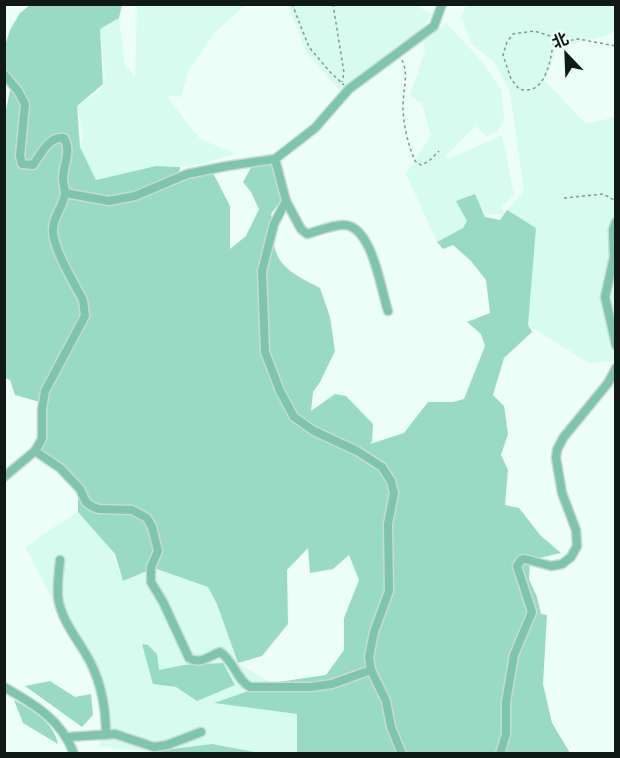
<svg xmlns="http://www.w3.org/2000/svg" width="620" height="758" font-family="'Titillium Web','Noto Sans SC',sans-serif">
  <rect width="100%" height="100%" fill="#ecfef7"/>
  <g fill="#d5fcee">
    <path d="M137 5H245L216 31 189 69 181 97 166 95 200 139 236 154 189 167 156 166 96 180 80 147 83 137 77 106 102 89 105 74 100 29 119 18 125 66 135 77Z"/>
    <path d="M288 5H415L432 14 420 31 339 90 307 53Z"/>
    <path d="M467 5H615V31L605 36 557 48 545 81 586 124 615 117V361L589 363 528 325 536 228 507 210 524 191 510 92 495 63 472 44 461 16Z"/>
    <path d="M446 23 482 61 501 89 504 119 497 132 487 136 475 126 446 156 449 159 502 135 514 195 502 207 505 215 487 214 471 195 457 201 469 217 463 228 437 242 406 174 431 135 422 104 410 95 425 51 424 40Z"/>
    <path d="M78 512 107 543 123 581 154 568 208 587 236 639 238 663 271 683 216 702 297 714V753H260L212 744 146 752 99 746 103 715 95 681 26 548 40 536Z"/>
  </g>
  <g fill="#99dac5">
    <path d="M30 5H122L119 18 100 29 103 84 77 106 80 147 96 180 156 166 180 167 178 182 211 169 230 206V249L246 236 259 209 251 192 243 182 254 162 275 159 285 195 271 214C274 224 273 233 274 243 277 269 300 277 320 288L330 317 335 351 320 382 313 392 311 411 335 394 346 396 373 424 372 441 370 444 404 433 428 402H453L464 399 485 346 481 334 467 322 490 313 486 280 471 261 453 245 443 249 437 242 463 228 467 221 456 201 475 194 485 217 500 220 507 210 536 228 528 325 532 332 504 358 493 395 504 406 508 434 501 455 508 470 505 505 519 508 540 535 561 553 530 560 529 579 537 597 541 614 547 615 543 684 552 723 570 753H297V714L214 703 271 683 326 675 344 650V618L359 580 349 555 333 569 310 573 308 548 287 570 288 624 262 656 238 663 217 604 208 587 154 568 123 581 115 554 78 512V492L38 453 43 403 15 395 10 380 5 378 6 289 4 287V120L10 90 5 74V46L10 30 20 13Z"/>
    <path d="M142 644 148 645 157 654 159 670 184 665 223 663 235 685 197 701 176 687 153 684Z"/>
    <path d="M50 681 75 697 91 694 93 715 82 727 25 686Z"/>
    <path d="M14 700C32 710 54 722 58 744L23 723Z"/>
    <path d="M212 744 260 753 153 754 156 751Z"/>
  </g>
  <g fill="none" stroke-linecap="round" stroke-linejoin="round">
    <defs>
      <g id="minor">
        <path d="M4 74 18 91 25 104 20 156 22 164 33 165C41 154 49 136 64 138 72 152 63 164 63 179 63 183 65 188 65 193 64 206 52 217 53 232 54 250 74 283 83 300L85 316 45 391 42 410V439L35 451 4 477"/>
        <path d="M65 193 109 201 135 196 187 174 227 166 275 159 315 128 349 89 434 26 442 4"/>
        <path d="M286 201 301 229 307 234C318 231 332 225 343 225 372 224 381 290 388 311"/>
        <path d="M616 222 613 230 614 257 605 297 616 345"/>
        <path d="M35 451 60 468 80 489 86 502 93 507 99 509 132 510 147 518 152 527 158 551 151 567V582L163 602 189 658C200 665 209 656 220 652 234 661 236 679 250 687H311L332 684 371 670 369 657 374 632 389 591 388 524 394 493 391 481 382 467 357 451 314 431 294 417 280 391 265 352 262 271 274 224 286 201 275 159"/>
        <path d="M60 560C59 571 57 585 58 597 60 616 74 635 84 651 100 676 106 705 106 735"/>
        <path d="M371 670 386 701 391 727 402 754"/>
        <path d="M4 687C34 704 62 720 74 754"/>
        <path d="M68 737 115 734 154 747 167 745 201 732"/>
        <path d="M500 754 506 734V702L514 655 532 612 517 566 521 560 525 559 551 566 562 564 571 557 577 546 576 530 562 493 556 458 557 450 563 438 608 383 616 368"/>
      </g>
    </defs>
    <use href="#minor" stroke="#c9dad3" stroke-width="11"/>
    <g stroke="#879690" stroke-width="1.5" stroke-dasharray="3 3" stroke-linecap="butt">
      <path d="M292 4 309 47 330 72 344 85"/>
      <path d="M333 4 344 73 342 82"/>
      <path d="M554 38C551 57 547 97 519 89L511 79 503 55 507 42 513 34 534 31 567 41 578 39 616 46"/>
      <path d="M402 60C409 74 403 90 403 106 403 125 408 144 415 161L421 165 429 161 439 151"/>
      <path d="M564 198 603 194 616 201"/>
    </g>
    <use href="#minor" stroke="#7ec5ae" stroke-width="8"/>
  </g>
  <rect width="620" height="758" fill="none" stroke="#0f1a16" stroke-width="12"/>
  <g transform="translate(566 54) rotate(337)" stroke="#ecfef7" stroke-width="4.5" paint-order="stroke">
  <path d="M0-4.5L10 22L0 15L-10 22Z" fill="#0f1a16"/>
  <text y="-9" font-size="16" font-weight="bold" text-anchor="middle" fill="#0f1a16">北</text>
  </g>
</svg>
